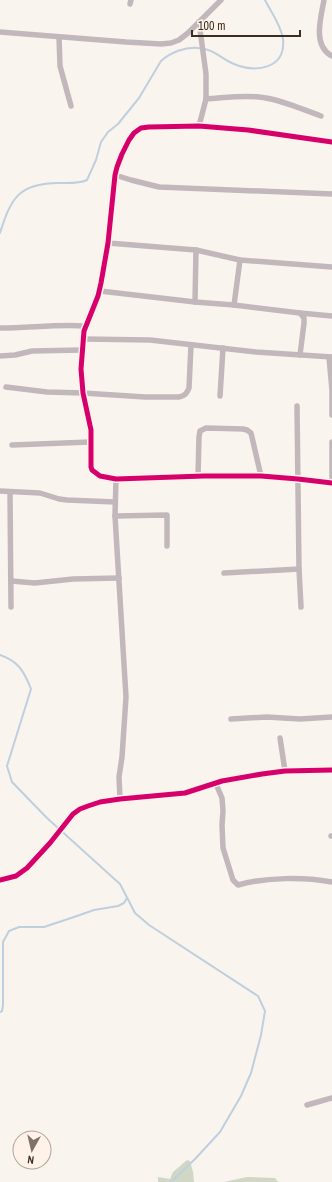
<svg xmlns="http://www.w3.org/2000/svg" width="332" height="1182" font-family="'Archivo Narrow',sans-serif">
  <rect width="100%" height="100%" fill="#faf4ee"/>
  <g fill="#d1d7c5">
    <path d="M187 1160 190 1161 193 1172 194 1182H158V1177L170 1179 173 1172Z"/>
    <path d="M247 1177 275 1178 278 1182H224Z"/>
  </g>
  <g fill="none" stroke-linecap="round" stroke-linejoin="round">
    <g stroke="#becfde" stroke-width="2">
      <path d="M0 233C11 198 19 183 59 183 69 183 78 184 87 180L96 160 101 142 108 132 118 124 139 98 161 61C171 52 185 47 198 48 212 48 222 59 234 64 256 73 286 69 283 39 281 25 271 12 265 0"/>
      <path d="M0 655C18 661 24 671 31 689L7 766 12 782 47 818 120 884 135 913 149 925 258 996 265 1011 261 1035 251 1073 241 1096 220 1132 195 1159 171 1182"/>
      <path d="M0 1012 2 1011 3 1005V942L9 931 19 927H44L77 916 94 910 118 906 124 903 127 898"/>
    </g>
    <g stroke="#c2b8bc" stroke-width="5.5">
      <path d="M324 0C321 17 312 46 332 56"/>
      <path d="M130 4 131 0"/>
      <path d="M199 22 206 74V99L199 126"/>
      <path d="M0 32 126 42 161 44 171 43 179 40 188 33 221 0"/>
      <path d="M59 37 60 66 71 106"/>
      <path d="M206 99C223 98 241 95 259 97 280 99 301 109 321 116"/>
      <path d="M332 142 248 130 199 126 149 127 141 128 134 133 129 140 122 154 117 167 115 175 108 243 101 283 98 296 84 331 81 369 83 393 91 430V467L92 470 100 476 116 479 204 476H261L298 479 332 483"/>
      <path d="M115 175 131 180 159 187 332 194"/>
      <path d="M108 243 196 250 240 260 332 267"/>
      <path d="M100 291 195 302 234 305 300 313 304 318V323L300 355"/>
      <path d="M195 302 196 250"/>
      <path d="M234 305 240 260"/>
      <path d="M300 313 332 316"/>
      <path d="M0 328C29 328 57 324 85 326"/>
      <path d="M83 339 150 340 256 352 332 357"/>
      <path d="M0 356 15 355 32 351 82 350"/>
      <path d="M329 357 332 390V415"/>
      <path d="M6 387 47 392 83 393 145 397H179C185 396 187 393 189 388L191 345"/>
      <path d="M220 396 223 348"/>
      <path d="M297 406 299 569 301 607"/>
      <path d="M12 445 90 442"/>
      <path d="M198 476 199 437 200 431 206 428 243 429 247 430 251 433 261 476"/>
      <path d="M116 479 115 516 126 697 122 757 119 777 120 799"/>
      <path d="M332 483V442"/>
      <path d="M0 491 40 493 59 499 67 500 115 502"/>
      <path d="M10 492 11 607"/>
      <path d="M115 516 167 515V546"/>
      <path d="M224 573 299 569"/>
      <path d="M11 581 35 583 73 579 119 578"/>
      <path d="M231 719 267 717 300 719 332 717"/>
      <path d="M280 738 285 771"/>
      <path d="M216 784 222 798 223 811 222 825 223 848 233 880 238 885C266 877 304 877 332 882"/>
      <path d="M331 836H332"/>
      <path d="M0 880 16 876 27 868 50 843 73 814 80 809 88 806 100 802 120 799 185 793 222 781 262 774 285 771 332 770"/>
      <path d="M307 1105 332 1098"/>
    </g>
    <defs>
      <g id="cycleway">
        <path d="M332 142 248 130 199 126 149 127 141 128 134 133 129 140 122 154 117 167 115 175 108 243 101 283 98 296 84 331 81 369 83 393 91 430V467L92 470 100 476 116 479 204 476H261L298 479 332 483"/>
        <path d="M0 880 16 876 27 868 50 843 73 814 80 809 88 806 100 802 120 799 185 793 222 781 262 774 285 771 332 770"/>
      </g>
    </defs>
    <use href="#cycleway" stroke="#fff3e9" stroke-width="8"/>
    <use href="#cycleway" stroke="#d6006c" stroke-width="5"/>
  </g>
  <g transform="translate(32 1150) rotate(188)"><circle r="19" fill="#fff3e9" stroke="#b0a49a"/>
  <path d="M0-3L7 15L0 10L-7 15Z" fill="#7d736b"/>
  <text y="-6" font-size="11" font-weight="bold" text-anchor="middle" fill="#392e24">N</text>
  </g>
  <path d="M192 30v6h108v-6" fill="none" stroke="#392e24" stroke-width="2"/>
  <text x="198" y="30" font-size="12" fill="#392e24" stroke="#fff3e9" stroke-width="3" paint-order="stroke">100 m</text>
</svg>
